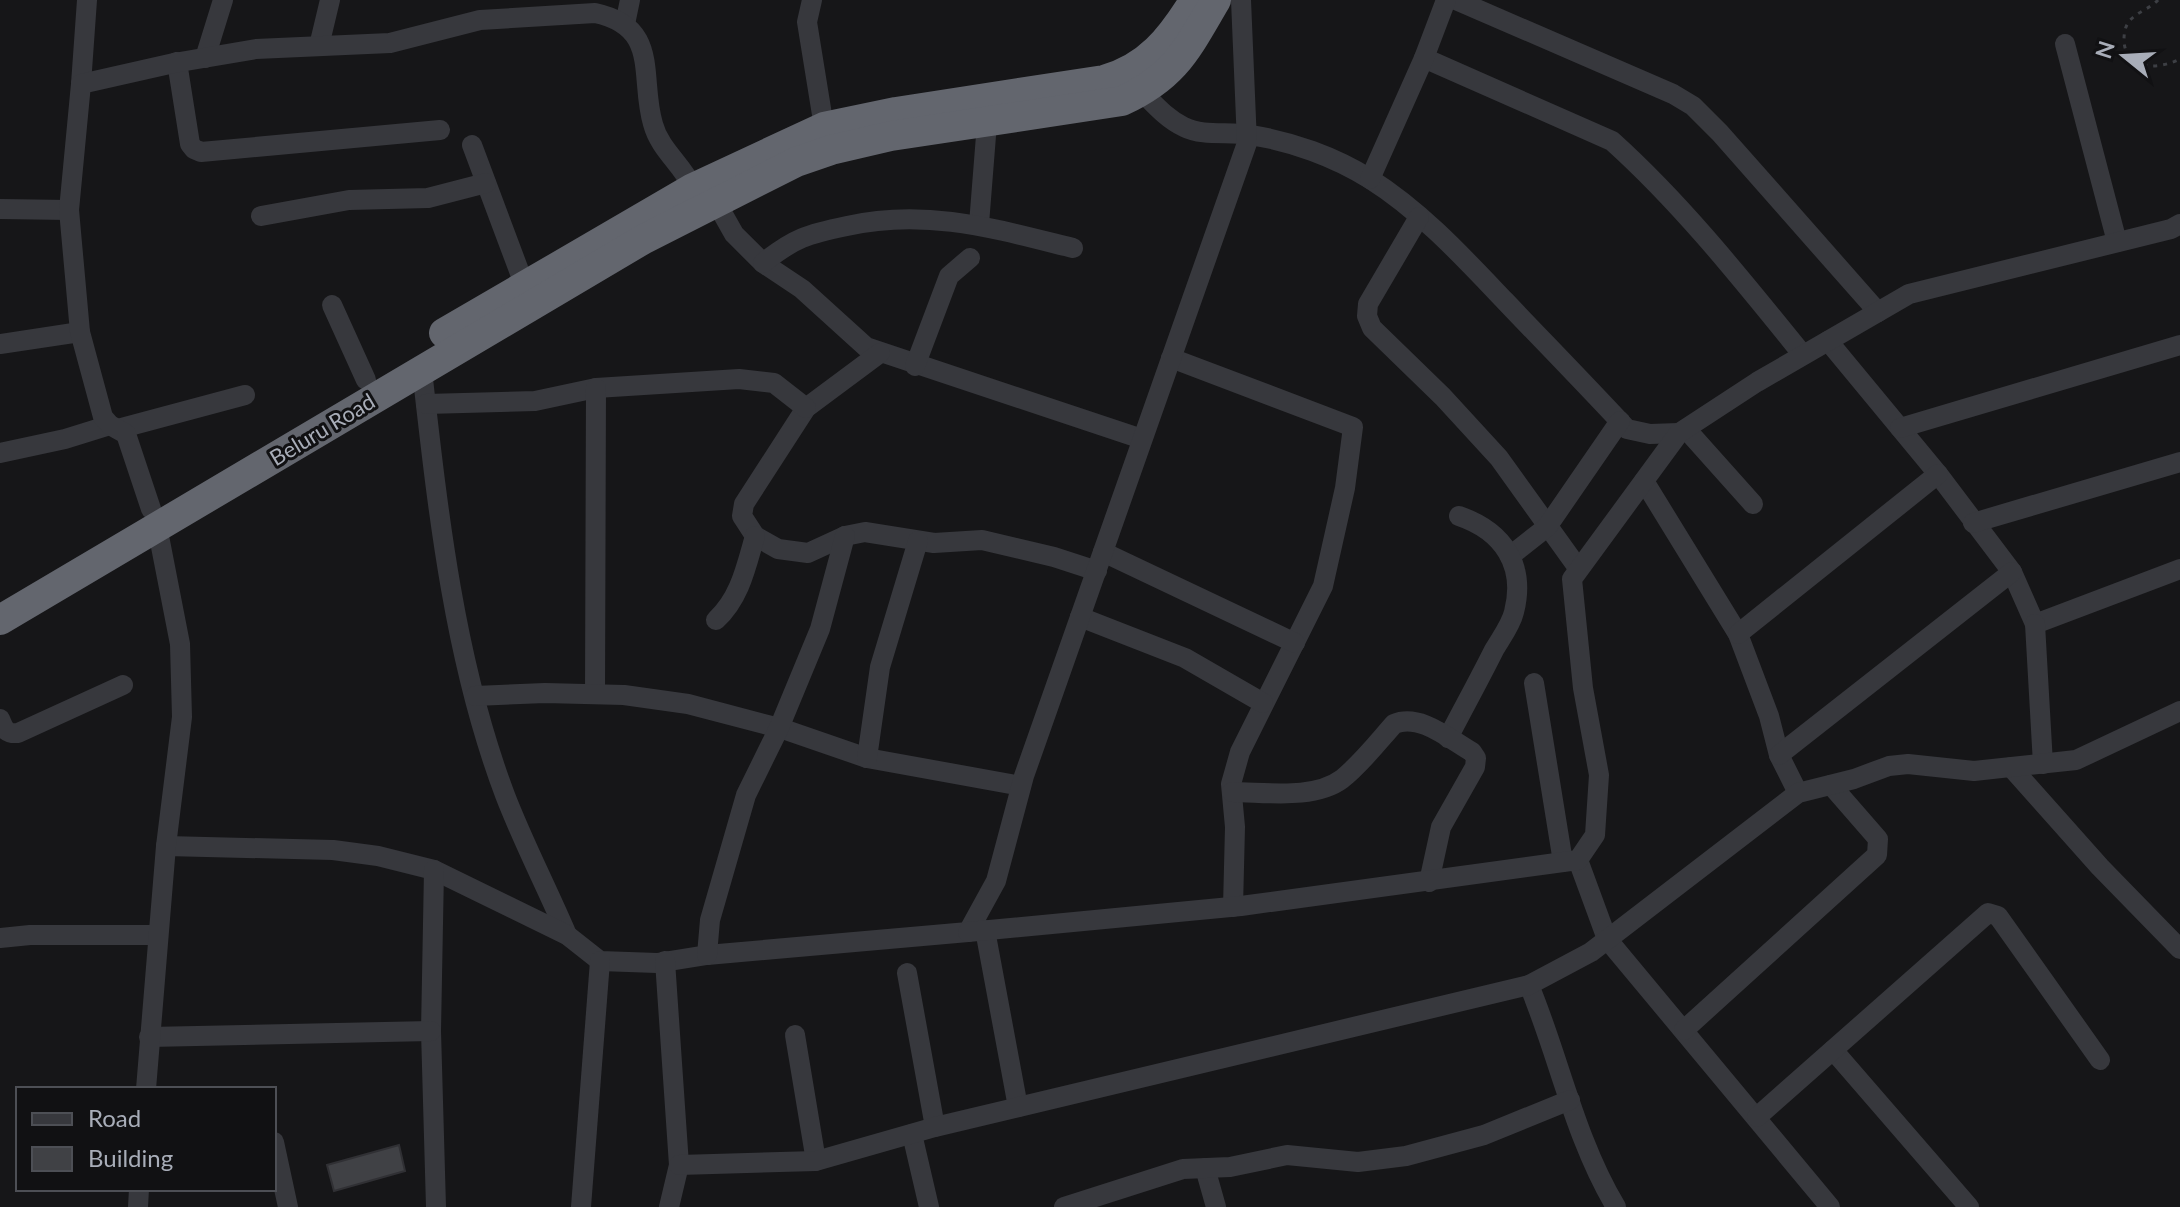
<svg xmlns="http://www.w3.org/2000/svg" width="2180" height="1207" font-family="Lato,sans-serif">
  <rect width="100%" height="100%" fill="#161618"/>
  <path fill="#404145" stroke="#303034" stroke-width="2" d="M399 1145 405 1171 334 1191 327 1165Z"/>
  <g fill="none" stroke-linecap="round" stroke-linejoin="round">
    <path stroke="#3d3f44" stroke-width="3" stroke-dasharray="4 6" stroke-linecap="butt" d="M2158 0C2150 9 2134 13 2128 23 2124 29 2124 36 2124 42 2127 72 2160 69 2180 59"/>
    <g stroke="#37383d" stroke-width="20">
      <path d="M812 0 807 22 824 127"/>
      <path d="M1456 0 1673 94 1693 106 1720 133 1878 312"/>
      <path d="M625 24 630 0"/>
      <path d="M2065 44 2117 242"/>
      <path d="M319 46 330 0"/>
      <path d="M205 58 223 0"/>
      <path d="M1424 58 1612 141C1683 205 1743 281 1803 355"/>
      <path d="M177 62 190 144 194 149 201 152 440 130"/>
      <path d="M81 84 87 0"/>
      <path d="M1142 92C1155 105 1167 119 1184 127 1204 137 1229 131 1250 135 1291 141 1335 157 1370 179 1421 211 1464 258 1505 301 1546 344 1587 386 1627 429L1650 434 1679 433"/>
      <path d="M472 145 524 284"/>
      <path d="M1370 179 1424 58 1446 0"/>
      <path d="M716 202 734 234 763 263 802 289 866 347 1142 439"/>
      <path d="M0 209 69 210"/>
      <path d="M261 216 349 200 428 198 486 183"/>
      <path d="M1419 217 1368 304 1367 316 1372 328 1443 397 1499 458 1578 568"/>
      <path d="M979 224 987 123"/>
      <path d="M763 263C794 238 808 234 847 226 926 208 996 229 1073 248"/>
      <path d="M332 305 366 380"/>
      <path d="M1828 341 1938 474 2012 572 2035 624 2180 569"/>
      <path d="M0 344 80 332"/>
      <path d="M880 353 806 408 744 504 742 516 755 536 778 549 808 553 845 536 865 532 934 543 982 540 1054 557 1097 571"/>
      <path d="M1171 358 1353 427 1345 488 1323 586 1240 752 1231 784 1235 827 1233 907"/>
      <path d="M915 366 949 276 970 258"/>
      <path d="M422 370C438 512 454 660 505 795 523 842 547 888 567 935"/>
      <path d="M426 404 535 401 596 388 739 379 774 383 806 408"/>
      <path d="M1900 428 2180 345"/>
      <path d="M118 429 245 395"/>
      <path d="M1686 429 1753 504"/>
      <path d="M0 453 65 439 110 425"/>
      <path d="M1644 481 1738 634 1769 716 1779 755 1798 793"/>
      <path d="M151 509 126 434 110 425 103 417 80 332 69 210 81 84 174 63 256 49 390 43 480 20 595 13C661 27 639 77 653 124 660 150 682 164 693 188"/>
      <path d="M1973 523 2180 462"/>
      <path d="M1103 552 1295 643"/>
      <path d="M1510 556 1547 527 1620 421"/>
      <path d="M1080 617 1185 658 1263 703"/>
      <path d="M716 620C740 598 746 567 755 536"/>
      <path d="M2035 624 2043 764"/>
      <path d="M1738 634 1938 474"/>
      <path d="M1534 683 1563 862"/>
      <path d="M595 694 596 388"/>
      <path d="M475 696 545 693 624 695 688 704 783 729 867 758 1021 786"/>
      <path d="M0 719C4 729 6 734 18 733L123 685"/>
      <path d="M1448 738C1463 709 1479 680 1494 650 1501 638 1511 625 1514 612 1526 565 1503 531 1459 516"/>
      <path d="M1779 755 2012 572"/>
      <path d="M867 758 880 667 918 541"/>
      <path d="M2011 767 2100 867 2180 949"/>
      <path d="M1232 792C1265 792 1314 800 1342 779 1361 764 1378 742 1394 724 1420 713 1449 739 1472 752L1476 758 1475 767 1441 827 1429 882"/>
      <path d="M166 846 333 850 378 856 434 870 567 935 600 961 657 963 707 955 968 932 996 881 1024 776 1247 143 1241 0"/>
      <path d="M1578 860 1607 939 1830 1207"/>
      <path d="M434 870 431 1031 436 1207"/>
      <path d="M985 930 1018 1107"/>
      <path d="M968 932 1241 906 1578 860 1595 835 1599 775 1583 688 1572 579 1679 433 1757 382 1909 294 2171 229 2180 224"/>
      <path d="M0 938 30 935H158"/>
      <path d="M707 955 710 920 746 795 779 728 820 629 845 536"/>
      <path d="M665 961 679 1165 669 1207"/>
      <path d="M907 973 935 1127"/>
      <path d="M1529 985C1559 1057 1575 1139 1616 1207"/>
      <path d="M1684 1030 1877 855 1878 839 1831 785"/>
      <path d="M795 1035 816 1161"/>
      <path d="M149 1037 431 1031"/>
      <path d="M1833 1050 1969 1207"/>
      <path d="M146 1089 166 846 182 717 180 644 157 526"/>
      <path d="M1757 1117 1988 913 1998 916 2100 1060"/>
      <path d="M912 1134 929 1207"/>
      <path d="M274 1142 288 1207"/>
      <path d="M679 1165 816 1161 935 1127 1529 985 1591 952 1798 793 1854 779 1889 766 1908 764 1974 771 2076 760 2180 711"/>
      <path d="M1205 1168 1216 1207"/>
      <path d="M138 1207 139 1189"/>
      <path d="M581 1207 600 961"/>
      <path d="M1064 1207 1183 1169 1230 1167 1287 1155 1358 1162 1406 1156 1484 1135 1570 1100"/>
    </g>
    <g stroke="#63666e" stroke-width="30">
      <path d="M444 333 693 188 824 127 896 112 1104 80C1148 68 1171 38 1194 1"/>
      <path d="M0 620 644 239 796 162 831 150 891 136 1122 101C1176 76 1187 49 1216 0"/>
    </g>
  </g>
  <g text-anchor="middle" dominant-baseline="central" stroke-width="6" stroke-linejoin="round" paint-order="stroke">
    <g font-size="22" fill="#a8adb8" stroke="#111113">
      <text transform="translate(322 429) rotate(-31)">Beluru Road</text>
    </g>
  </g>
  <rect x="16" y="1087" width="260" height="104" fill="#111113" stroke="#4d4f55" stroke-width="2"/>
  <rect x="32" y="1113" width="40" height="12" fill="#37383d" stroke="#4d4f55" stroke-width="2"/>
  <text x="88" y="1127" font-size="24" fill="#a8adb8">Road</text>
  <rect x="32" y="1147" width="40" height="24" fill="#404145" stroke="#4d4f55" stroke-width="2"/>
  <text x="88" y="1167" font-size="24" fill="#a8adb8">Building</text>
  <g transform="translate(2124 56) rotate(288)" stroke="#111113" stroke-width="6" paint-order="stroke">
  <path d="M0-6L14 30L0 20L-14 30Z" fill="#a8adb8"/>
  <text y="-12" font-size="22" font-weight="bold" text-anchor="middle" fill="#a8adb8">N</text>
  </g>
</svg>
